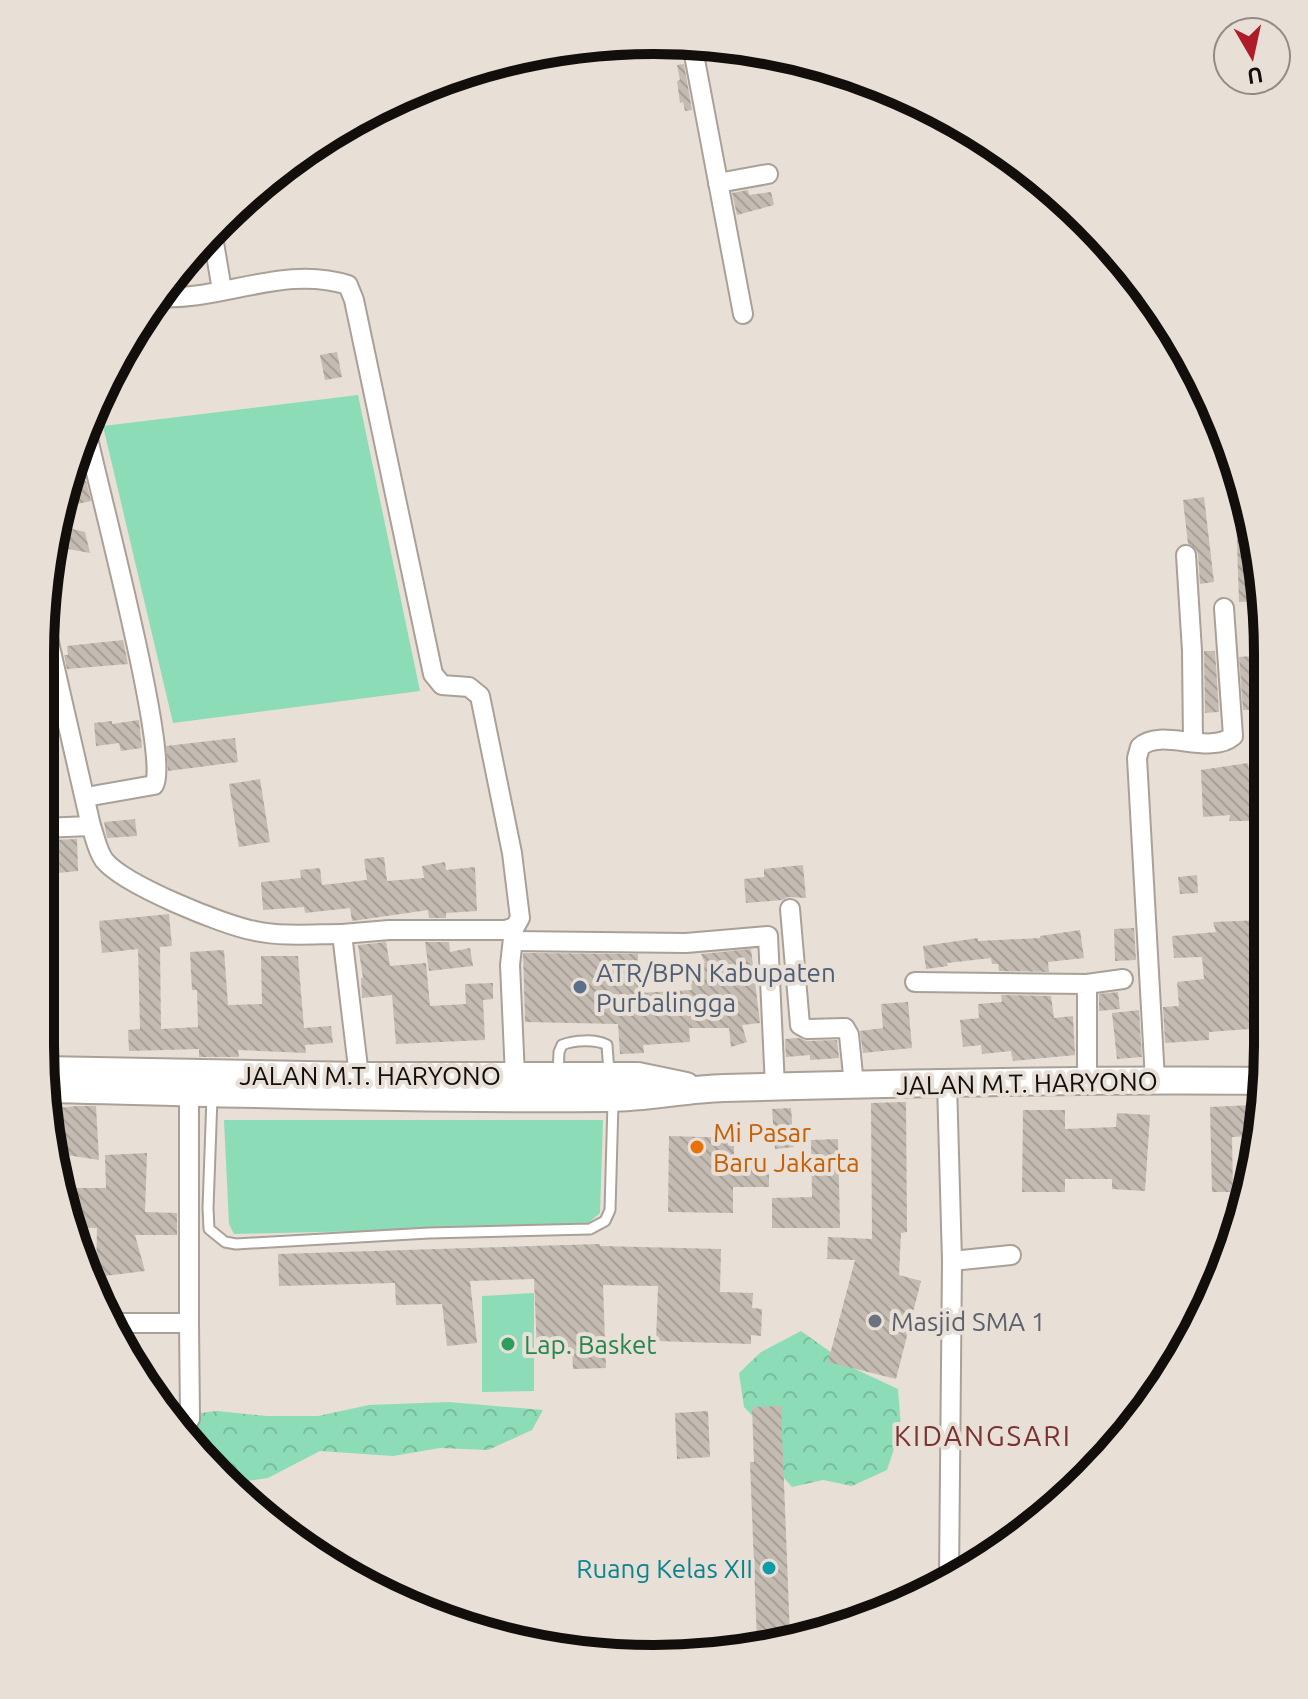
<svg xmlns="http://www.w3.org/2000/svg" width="1308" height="1699" font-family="Ubuntu,sans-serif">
  <defs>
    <pattern id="forest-crowns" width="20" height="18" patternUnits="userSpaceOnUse" patternTransform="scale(2)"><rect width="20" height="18" fill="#8ddcb8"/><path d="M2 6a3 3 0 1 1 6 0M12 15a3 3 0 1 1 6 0" fill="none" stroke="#79bc9d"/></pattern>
    <pattern id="building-back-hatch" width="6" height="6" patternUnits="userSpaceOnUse" patternTransform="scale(2)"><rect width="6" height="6" fill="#c4bbb2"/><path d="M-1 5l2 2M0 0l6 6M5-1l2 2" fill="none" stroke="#a7a098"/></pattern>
  </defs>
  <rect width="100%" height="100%" fill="#e8dfd6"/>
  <g fill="#8ddcb8">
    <path d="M358 395 420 691 173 723 103 426Z"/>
    <path d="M224 1120H603L600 1213 585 1226 234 1234 229 1224Z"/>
    <path d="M534 1293V1391L482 1392V1296Z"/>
  </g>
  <g fill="url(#forest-crowns)">
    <path d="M801 1331 853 1368 898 1389 901 1428 887 1470 852 1486 823 1480 792 1487 777 1470 772 1436 744 1407 739 1373 761 1352Z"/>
    <path d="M448 1402 543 1410 532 1430 488 1450 440 1448 393 1456 320 1451 268 1478 227 1484 174 1419 177 1416 217 1411 267 1416H318L369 1405Z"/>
  </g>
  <g fill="url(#building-back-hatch)">
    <path d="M684 64 692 110 685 111 683 102 680 103 677 81 680 80 677 65Z"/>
    <path d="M748 190 749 195 771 192 774 205 737 215 732 193Z"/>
    <path d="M337 352 342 377 325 380 320 355Z"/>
    <path d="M77 480 86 481 91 501 59 508 64 487Z"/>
    <path d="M1242 484 1263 574V601L1239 602 1235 485Z"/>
    <path d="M1204 497 1214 582 1200 584 1198 554 1195 548 1188 544 1183 500Z"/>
    <path d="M56 525 85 532 90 553 68 549 50 559Z"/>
    <path d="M123 640 128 664 67 669 64 655H68L67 646Z"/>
    <path d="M1204 651H1215L1219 712 1205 713Z"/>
    <path d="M1263 655V744L1252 745 1249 710H1243L1239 657Z"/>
    <path d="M139 720 142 748 121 751 119 743 96 746 94 723 112 721V724Z"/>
    <path d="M235 738 238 762 168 771 166 746Z"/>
    <path d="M54 752 57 772 41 774V754Z"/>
    <path d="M1248 763 1253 794H1263V821H1229L1230 815 1203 817 1201 770Z"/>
    <path d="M260 779 270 842 239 847 229 784Z"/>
    <path d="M135 819 137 836 107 838 104 822Z"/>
    <path d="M77 839 78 871 58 873 56 854H51L50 840Z"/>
    <path d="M384 857 387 881 424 878 422 866 445 862 446 870 475 867 477 911 446 913V918H429L428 910 352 921 350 908 305 913 304 907 263 910 261 882 301 878 300 870 320 868 322 885 367 880 364 859Z"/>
    <path d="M803 865 806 898 788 897 782 900 746 903 744 879 764 877V869Z"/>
    <path d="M1197 875 1198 893 1180 894 1178 877Z"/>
    <path d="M169 914 172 946 160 947 161 1029 198 1027 197 990H192L190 952 224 950 228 1005 262 1004 261 956H298L304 1028 331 1026 333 1043 305 1045 306 1053 238 1050 239 1057H199V1049L129 1051 128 1030 140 1029 138 949 102 953 99 921Z"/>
    <path d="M1263 920V1028L1209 1032V1040L1165 1043 1163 1007 1179 1006 1177 982 1204 979 1202 957 1174 958 1172 936 1216 932 1213 922Z"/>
    <path d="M1134 928 1136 960 1115 961 1114 929Z"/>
    <path d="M1080 930 1084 958 1048 962 1049 972 999 971 998 964H992L991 958 947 963 948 966 926 969 923 946 978 938V941L1040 938V936Z"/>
    <path d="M386 942 390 966 426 963 430 1006 466 1004 465 984 493 983V999L483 1000 485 1040 396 1044 392 995 362 998 361 978H363L358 945Z"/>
    <path d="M425 942H449L450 952 470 948 473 966 429 971Z"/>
    <path d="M751 949 760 1023 742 1025 747 1042 731 1047 729 1028H689L690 1042 643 1045 644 1053 620 1054 618 1024 525 1022 523 953 638 954V993L692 990 688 966 705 963 701 954Z"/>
    <path d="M1118 992 1120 1009 1099 1011V994Z"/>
    <path d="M1001 995 1051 996 1054 1018 1073 1016 1075 1055 1013 1061 1011 1051 982 1054 981 1045 963 1047 960 1020 979 1018 978 1004 1002 1002Z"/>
    <path d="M908 1002 912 1048 863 1053 860 1031 883 1028 881 1004Z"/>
    <path d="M1139 1010 1142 1057 1117 1059 1112 1013Z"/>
    <path d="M798 1038 807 1041 837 1040 839 1058 810 1060V1055L786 1057 785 1039Z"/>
    <path d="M906 1102 907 1232 901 1233 899 1275 921 1281 896 1379 828 1362 855 1260 827 1259 828 1237 872 1239 871 1103Z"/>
    <path d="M1251 1105 1252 1136 1232 1137 1233 1192H1212L1210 1107Z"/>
    <path d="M77 1106H96L99 1160 54 1153 48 1109Z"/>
    <path d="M791 1108 794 1147 775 1149 772 1109Z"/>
    <path d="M1023 1110H1065V1129L1116 1127 1117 1113 1150 1115 1145 1191 1112 1189V1179H1065V1192H1022Z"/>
    <path d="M669 1136 734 1138V1167L769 1168V1187H733V1213L668 1212Z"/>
    <path d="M838 1139 840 1228H772V1198L812 1197 811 1140Z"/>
    <path d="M147 1153 145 1212 177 1213V1235H135L145 1271 96 1277 97 1228 70 1227 61 1204 59 1188H106L105 1155Z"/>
    <path d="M600 1244V1246L721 1249 720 1292 753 1293 752 1308 762 1309 761 1336 751 1335V1344L656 1341 658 1286 603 1285 606 1368 573 1369 572 1349 537 1351 534 1279 470 1281 477 1343 447 1346 442 1304 396 1305 395 1283 279 1286 278 1254Z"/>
    <path d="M781 1406 790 1637 757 1642 750 1462H754L752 1407Z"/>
    <path d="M708 1411 710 1457 677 1459 675 1413Z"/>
  </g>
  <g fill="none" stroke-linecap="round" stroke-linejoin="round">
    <defs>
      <g id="service">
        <path d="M558 1075 559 1052 562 1045C574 1040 596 1039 607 1045L609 1072"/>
        <path d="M212 1097 208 1208 209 1229 225 1242 236 1244 429 1233 590 1229 605 1221 610 1210 613 1102"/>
      </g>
      <g id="minor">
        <path d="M692 44 743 314"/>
        <path d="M718 183 768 174"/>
        <path d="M213 237 222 290"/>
        <path d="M156 297C221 302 283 264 348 285L354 300 433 674 442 685 469 687 480 696 512 853 520 918 515 927 505 930H389L342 934 359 1076"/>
        <path d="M86 429C96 480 171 757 154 785L86 797"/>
        <path d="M1186 555 1192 651 1193 742"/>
        <path d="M42 612 91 826C95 837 97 850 104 860 124 885 223 925 255 931 283 937 314 934 342 934"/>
        <path d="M41 828 91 826"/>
        <path d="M790 909 800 1025 807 1029 845 1028 849 1035 854 1085"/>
        <path d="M514 929 510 965 515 1076"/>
        <path d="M513 941 686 943 768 936 775 1087"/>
        <path d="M915 982 1087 984V1080"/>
        <path d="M1087 984 1123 979"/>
        <path d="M1155 1080 1137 758 1140 747C1161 727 1209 756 1233 736L1224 608"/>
        <path d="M947 1083 952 1261 949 1578"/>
        <path d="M189 1084V1323"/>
        <path d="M952 1261 1011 1255"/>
        <path d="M110 1323H189L190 1419 181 1429"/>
      </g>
      <g id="secondary">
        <path d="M43 1070 359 1076H638L686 1086"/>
        <path d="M46 1089C234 1093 421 1100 609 1098 648 1098 685 1089 724 1088 904 1083 1083 1079 1263 1081"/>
      </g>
    </defs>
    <use href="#service" stroke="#a9a097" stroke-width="13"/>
    <use href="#minor" stroke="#a9a097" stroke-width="22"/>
    <use href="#secondary" stroke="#a9a097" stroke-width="30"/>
    <use href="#service" stroke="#fff" stroke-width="9"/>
    <use href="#minor" stroke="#fff" stroke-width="18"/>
    <use href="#secondary" stroke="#fff" stroke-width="26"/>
  </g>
  <circle fill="#5c6f8a" stroke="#e8dfd6" stroke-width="3" cx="580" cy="987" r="8"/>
  <circle fill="#e8710a" stroke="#e8dfd6" stroke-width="3" cx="697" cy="1147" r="8"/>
  <circle fill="#6b7280" stroke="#e8dfd6" stroke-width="3" cx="875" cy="1321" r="8"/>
  <circle fill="#2e9e5b" stroke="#e8dfd6" stroke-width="3" cx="508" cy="1344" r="8"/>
  <circle fill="#0f9aa8" stroke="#e8dfd6" stroke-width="3" cx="769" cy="1568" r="8"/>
  <g text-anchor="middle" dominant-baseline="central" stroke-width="8" stroke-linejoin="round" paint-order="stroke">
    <g font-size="26" fill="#4e5e75" stroke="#e8dfd6" text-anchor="start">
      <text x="596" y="972">ATR/BPN Kabupaten<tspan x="596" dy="30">Purbalingga</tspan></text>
    </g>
    <g font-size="26" fill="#110e0b" stroke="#e8dfd6">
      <text x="370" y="1075">JALAN M.T. HARYONO</text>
      <text transform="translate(1027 1083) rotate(-1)">JALAN M.T. HARYONO</text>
    </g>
    <g font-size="26" fill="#c56008" stroke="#e8dfd6" text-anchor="start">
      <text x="713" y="1132">Mi Pasar<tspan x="713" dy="30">Baru Jakarta</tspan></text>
    </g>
    <g font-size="26" fill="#5b616d" stroke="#e8dfd6" text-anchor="start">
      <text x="891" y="1321">Masjid SMA 1</text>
    </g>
    <g font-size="26" fill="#27864d" stroke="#e8dfd6" text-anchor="start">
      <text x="524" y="1344">Lap. Basket</text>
    </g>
    <g font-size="26" fill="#0d838f" stroke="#e8dfd6" text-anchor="end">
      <text x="753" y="1568">Ruang Kelas XII</text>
    </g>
    <g font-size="28" letter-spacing="2" fill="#793231" stroke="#e8dfd6">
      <text x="983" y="1435">KIDANGSARI</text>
    </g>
  </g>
  <path d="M0 0H1308V1699H0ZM654 54H654A600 600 0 0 1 1254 654V1045A600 600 0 0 1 654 1645H654A600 600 0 0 1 54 1045V654A600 600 0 0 1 654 54Z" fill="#e8dfd6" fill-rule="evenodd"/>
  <path fill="none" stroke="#110e0b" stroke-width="10" d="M654 54H654A600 600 0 0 1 1254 654V1045A600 600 0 0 1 654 1645H654A600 600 0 0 1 54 1045V654A600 600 0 0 1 654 54Z"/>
  <g transform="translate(1252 56) rotate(171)"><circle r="38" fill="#e8dfd6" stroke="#928b85" stroke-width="2"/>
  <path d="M0-6L14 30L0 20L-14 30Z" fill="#af1c29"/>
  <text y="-12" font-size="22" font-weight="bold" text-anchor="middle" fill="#110e0b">U</text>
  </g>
</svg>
